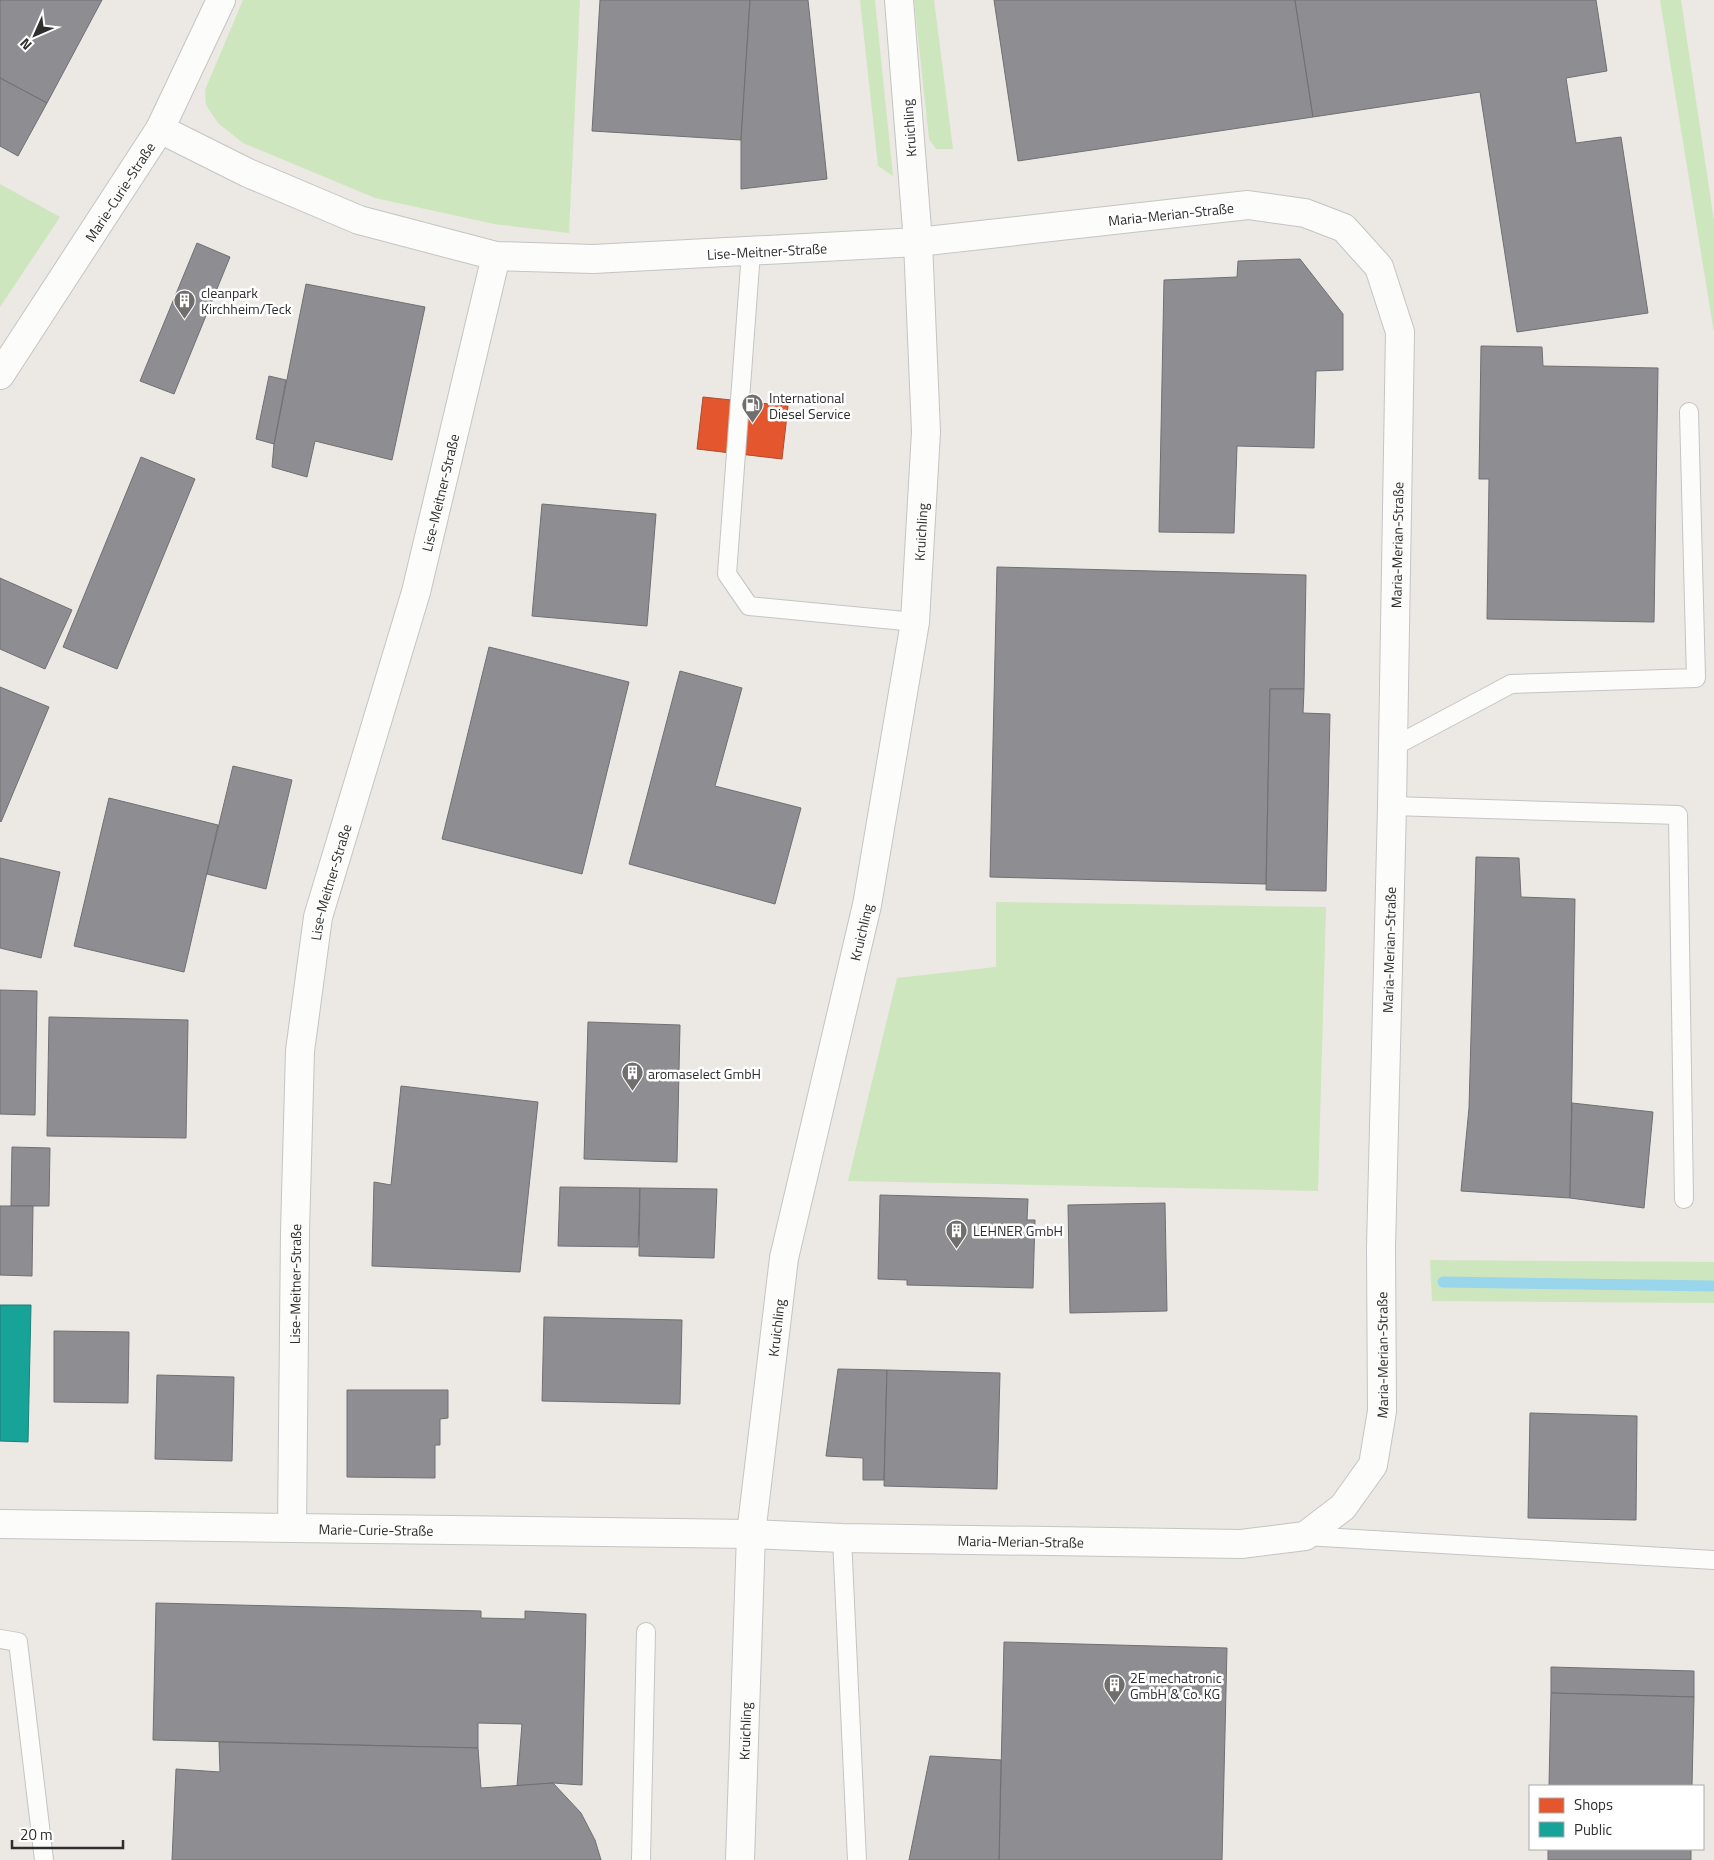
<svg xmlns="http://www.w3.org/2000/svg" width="1714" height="1860" font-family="'Titillium Web',sans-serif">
  <rect width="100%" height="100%" fill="#ece8e4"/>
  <g fill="#cee6be">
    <path d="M243 0H580L569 233 494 224 375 198 243 143 218 123 206 105 205 90Z"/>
    <path d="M860 0H875L893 176 878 166Z"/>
    <path d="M914 0H934L953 149H936L929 139Z"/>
    <path d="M1660 0H1681L1714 221V333Z"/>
    <path d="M0 184 60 217 0 307Z"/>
    <path d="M996 902 1326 907 1318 1191 848 1181 897 978 996 967Z"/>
    <path d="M1430 1260 1714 1262V1303L1432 1301Z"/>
  </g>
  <path fill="#e4572e" stroke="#ad4b2e" d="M703 397 788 406 782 459 697 449Z"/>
  <path fill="#17a398" stroke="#1e8078" d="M0 1305H31L28 1442 0 1441Z"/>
  <g fill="#8d8d92" stroke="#707074">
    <path d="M0 0H102L47 103 0 78Z"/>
    <path d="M600 0H750L741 140 592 131Z"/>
    <path d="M750 0H808L827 179 741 189V140Z"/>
    <path d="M994 0H1295L1313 117 1018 161Z"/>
    <path d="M1295 0H1596L1607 71 1566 78 1576 143 1621 137 1648 313 1517 332 1480 92 1313 117Z"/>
    <path d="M0 78 47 103 18 156 0 146Z"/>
    <path d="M197 243 230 257 174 394 140 381Z"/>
    <path d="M1300 259 1343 314V370L1316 371 1314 448 1237 446 1234 533 1159 532 1164 280 1237 277 1238 261Z"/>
    <path d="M306 284 425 307 392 460 315 441 307 477 272 467 274 444Z"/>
    <path d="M1481 346 1542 347 1543 366 1658 368 1654 622 1487 619 1489 479H1479Z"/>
    <path d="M269 376 286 380 274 444 256 439Z"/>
    <path d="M141 457 195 479 117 669 63 647Z"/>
    <path d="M542 504 656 514 647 626 532 616Z"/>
    <path d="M997 567 1306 575 1304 689H1270L1266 884 990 877Z"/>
    <path d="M0 578 72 610 45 669 0 649Z"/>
    <path d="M489 647 629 682 582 874 442 839Z"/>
    <path d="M680 671 742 688 715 786 801 808 775 904 629 864Z"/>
    <path d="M0 687 49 707 1 822 0 821Z"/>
    <path d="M1270 689H1304L1303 713 1330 714 1326 891 1266 890Z"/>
    <path d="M233 766 292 780 266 889 207 874Z"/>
    <path d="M109 798 218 825 184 972 74 946Z"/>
    <path d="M1476 857 1519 858 1521 897 1575 899 1570 1198 1461 1191 1469 1108Z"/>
    <path d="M0 858 60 872 41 958 0 948Z"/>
    <path d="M0 990 37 991 35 1115 0 1114Z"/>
    <path d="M49 1017 188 1020 186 1138 47 1136Z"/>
    <path d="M588 1022 680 1025 677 1162 584 1159Z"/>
    <path d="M401 1086 538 1102 520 1272 372 1266 374 1182 391 1185Z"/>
    <path d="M1572 1103 1653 1112 1644 1208 1570 1198Z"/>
    <path d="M12 1147 50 1148 49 1206H11Z"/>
    <path d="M560 1187 640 1188 638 1247 558 1246Z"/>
    <path d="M640 1188 717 1189 714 1258 639 1256Z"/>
    <path d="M880 1195 1028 1199 1027 1220H1035L1033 1288 907 1285V1280L878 1279Z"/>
    <path d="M1165 1203 1167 1311 1070 1313 1068 1205Z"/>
    <path d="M0 1206H33L32 1276 0 1275Z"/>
    <path d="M544 1317 682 1320 680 1404 542 1401Z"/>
    <path d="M54 1331 129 1332 128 1403 54 1402Z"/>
    <path d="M838 1369 887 1370 884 1480H863V1458L826 1456Z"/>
    <path d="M887 1370 1000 1373 997 1489 884 1486Z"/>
    <path d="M157 1375 234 1377 232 1461 155 1459Z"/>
    <path d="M347 1390H448V1418L440 1419V1445H435V1478L347 1477Z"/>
    <path d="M1530 1413 1637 1416 1636 1520 1528 1518Z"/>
    <path d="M156 1603 481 1611V1618L525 1619V1611L586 1614 582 1785 553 1783 517 1786 522 1724 478 1723V1748L153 1740Z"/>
    <path d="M1004 1642 1227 1648 1222 1860H999Z"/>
    <path d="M1551 1667 1694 1671V1697L1551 1693Z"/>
    <path d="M1551 1693 1694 1697 1692 1786H1549Z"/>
    <path d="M219 1742 478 1748 481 1788 553 1783 581 1813 595 1840 601 1860H172L176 1769 220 1772Z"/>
    <path d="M930 1756 1001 1760 999 1860H909Z"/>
    <rect x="1548" y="1849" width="143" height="11"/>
  </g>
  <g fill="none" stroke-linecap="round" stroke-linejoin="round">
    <path stroke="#99d6ec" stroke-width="11" d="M1443 1282 1714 1286"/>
    <defs>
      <g id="lane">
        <path d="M751 252 727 574 749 606 915 622"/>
        <path d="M1393 747 1511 684 1696 678 1689 412"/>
        <path d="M1392 806 1678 815 1684 1199"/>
        <path d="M1305 1536 1714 1560"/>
        <path d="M842 1538 857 1860"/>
        <path d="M0 1639 18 1642 44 1860"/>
        <path d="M641 1860 646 1632"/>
      </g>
      <g id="street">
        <path id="s1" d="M0 375 160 129 221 0"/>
        <path id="s2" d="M0 1524 751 1534 842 1538 1241 1544 1305 1536 1343 1507 1373 1465 1382 1411 1381 1247 1392 806 1400 332 1379 267 1344 228 1305 213 1248 205 918 242 593 259 496 256 359 220 248 173 160 129"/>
        <path id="s3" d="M292 1528 295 1232 300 1051 318 917 416 592 496 256"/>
        <path id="s4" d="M740 1860 751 1534 784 1258 867 905 915 622 926 432 918 242 899 0"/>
      </g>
    </defs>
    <use href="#lane" stroke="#c5c4c5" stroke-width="20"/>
    <use href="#street" stroke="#c5c4c5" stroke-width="30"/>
    <use href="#lane" stroke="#fcfcfb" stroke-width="18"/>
    <use href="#street" stroke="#fcfcfb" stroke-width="28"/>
  </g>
  <defs>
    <symbol id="building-pin" viewBox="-11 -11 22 30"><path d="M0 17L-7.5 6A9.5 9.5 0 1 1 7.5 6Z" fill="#706f6e" stroke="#fff"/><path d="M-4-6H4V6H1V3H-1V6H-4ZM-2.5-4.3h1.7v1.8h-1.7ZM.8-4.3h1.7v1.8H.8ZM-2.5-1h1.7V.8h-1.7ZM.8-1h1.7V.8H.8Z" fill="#fff"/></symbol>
    <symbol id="fuel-pin" viewBox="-11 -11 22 30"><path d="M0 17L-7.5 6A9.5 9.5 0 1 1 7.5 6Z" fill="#706f6e" stroke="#fff"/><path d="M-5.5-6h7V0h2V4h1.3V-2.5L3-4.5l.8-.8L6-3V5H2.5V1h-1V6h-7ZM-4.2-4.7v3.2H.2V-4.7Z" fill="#fff"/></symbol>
  </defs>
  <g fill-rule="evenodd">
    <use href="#building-pin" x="172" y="288" width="25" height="34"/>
    <use href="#fuel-pin" x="740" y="392" width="25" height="34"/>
    <use href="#building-pin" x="620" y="1060" width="25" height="34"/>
    <use href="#building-pin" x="944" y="1218" width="25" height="34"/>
    <use href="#building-pin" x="1102" y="1672" width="25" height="34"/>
  </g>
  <g text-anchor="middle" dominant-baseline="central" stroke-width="5" stroke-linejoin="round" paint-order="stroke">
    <g font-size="14" fill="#2e2e2e" stroke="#fff">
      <text transform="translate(909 128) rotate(-94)">Kruichling</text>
      <text stroke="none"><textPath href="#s1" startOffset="219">Marie-Curie-Straße</textPath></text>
      <text transform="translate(1171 214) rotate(-6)">Maria-Merian-Straße</text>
      <text transform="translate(767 251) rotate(-3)">Lise-Meitner-Straße</text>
      <text stroke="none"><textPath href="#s3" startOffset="1054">Lise-Meitner-Straße</textPath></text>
      <text stroke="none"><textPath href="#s4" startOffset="1344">Kruichling</textPath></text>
      <text stroke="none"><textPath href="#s2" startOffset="2326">Maria-Merian-Straße</textPath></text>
      <text stroke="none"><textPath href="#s3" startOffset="649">Lise-Meitner-Straße</textPath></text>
      <text stroke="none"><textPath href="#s4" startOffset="939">Kruichling</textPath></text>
      <text stroke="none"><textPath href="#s2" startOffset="1921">Maria-Merian-Straße</textPath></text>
      <text stroke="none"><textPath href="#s3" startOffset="244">Lise-Meitner-Straße</textPath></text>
      <text stroke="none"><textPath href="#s4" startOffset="534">Kruichling</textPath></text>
      <text stroke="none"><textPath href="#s2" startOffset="1516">Maria-Merian-Straße</textPath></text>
      <text stroke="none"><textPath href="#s2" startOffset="376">Marie-Curie-Straße</textPath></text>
      <text stroke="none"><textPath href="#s2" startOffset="1021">Maria-Merian-Straße</textPath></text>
      <text stroke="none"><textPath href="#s4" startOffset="129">Kruichling</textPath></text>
    </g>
    <g font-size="14" fill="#2e2e2e" stroke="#fff" text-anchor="start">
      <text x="201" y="292">cleanpark<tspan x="201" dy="16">Kirchheim/Teck</tspan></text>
      <text x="769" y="397">International<tspan x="769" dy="16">Diesel Service</tspan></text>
      <text x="648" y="1073">aromaselect GmbH</text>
      <text x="973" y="1230">LEHNER GmbH</text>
      <text x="1130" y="1677">2E mechatronic<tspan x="1130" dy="16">GmbH &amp; Co. KG</tspan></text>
    </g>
  </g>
  <rect x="1529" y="1785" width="175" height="65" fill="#ffffff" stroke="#ababab"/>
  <rect x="1539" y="1798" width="25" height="15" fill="#e4572e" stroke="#ababab"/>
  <text x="1574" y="1810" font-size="15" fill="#2e2e2e">Shops</text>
  <rect x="1539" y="1822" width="25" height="15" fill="#17a398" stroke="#ababab"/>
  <text x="1574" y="1835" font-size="15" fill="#2e2e2e">Public</text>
  <g transform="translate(35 35) rotate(225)" stroke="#ffffff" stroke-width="4" paint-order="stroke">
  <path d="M0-4L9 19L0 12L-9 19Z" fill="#2e2e2e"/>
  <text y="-8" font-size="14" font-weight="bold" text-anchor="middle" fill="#2e2e2e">N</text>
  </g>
  <path d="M12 1840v8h111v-8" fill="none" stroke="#2e2e2e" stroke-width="2.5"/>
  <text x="20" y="1840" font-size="15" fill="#2e2e2e" stroke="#ffffff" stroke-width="4" paint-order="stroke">20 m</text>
</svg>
